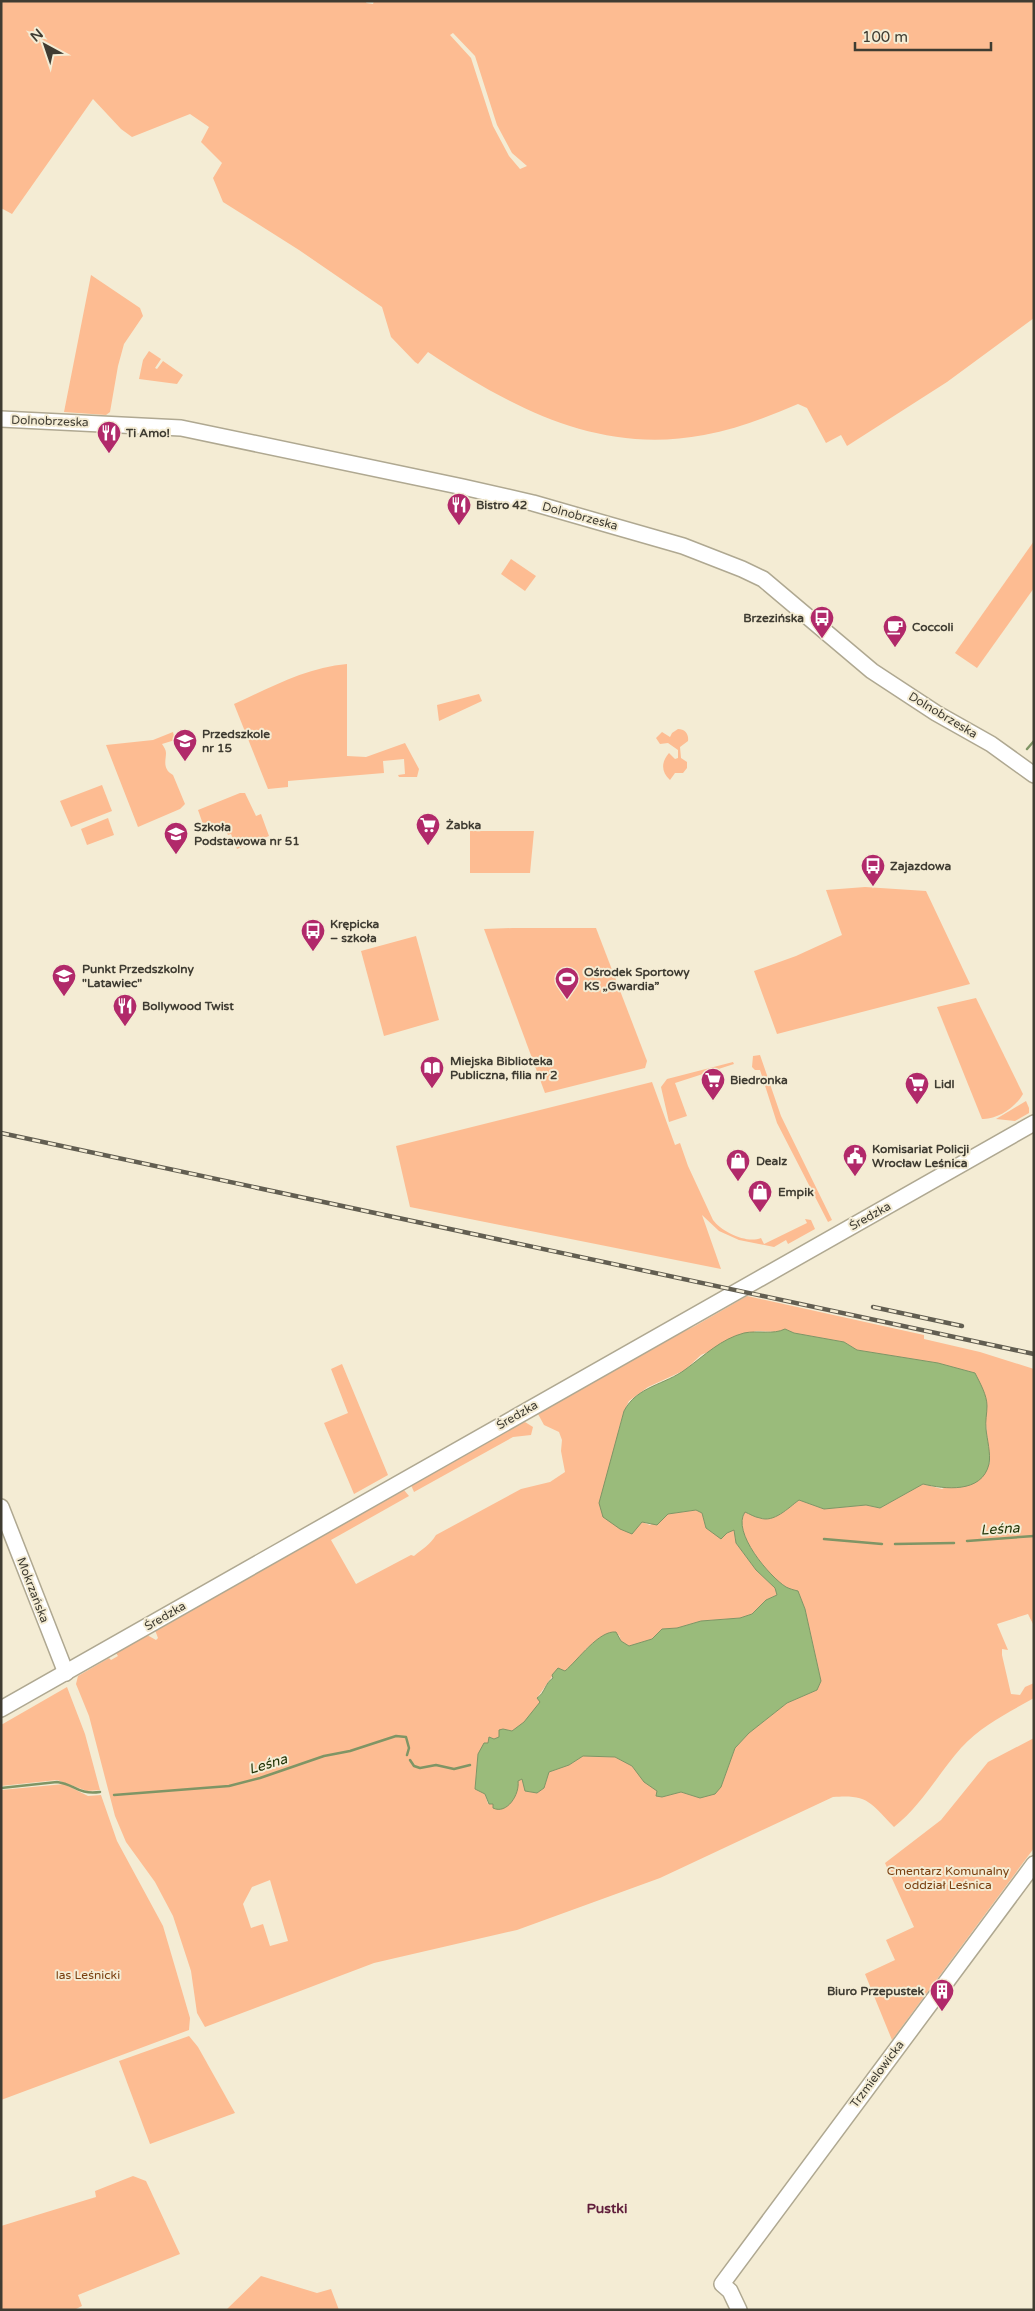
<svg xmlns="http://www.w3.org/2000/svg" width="1035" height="2311" font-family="'Varela Round',sans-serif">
  <rect width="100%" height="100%" fill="#f4ecd4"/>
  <g fill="#fdbc92" fill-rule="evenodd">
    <path d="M1 1H367L366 3 373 4 374 1H1034V318L947 382 847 446 841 435 826 443 807 408 798 404C767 417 737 429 704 435 599 455 512 408 428 352L418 364 415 362 391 337 382 307 299 250 223 202 213 178 222 163 201 142 209 127 190 114 132 137 121 129 93 99 12 214 1 208ZM453 33 475 56 497 125 512 153 527 166 520 169 509 156 493 126 471 58 450 35Z"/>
    <path d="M91 275 140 308 143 316 124 344 118 366 110 412 106 415 64 412Z"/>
    <path d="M149 351 161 359 155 368 157 369 163 361 183 375 177 384 139 379 143 360Z"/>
    <path d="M1034 541V588L977 668 955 653Z"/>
    <path d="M511 559 536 576 525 591 501 574Z"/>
    <path d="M347 664V756L366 757 405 743 419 769 417 777H399L398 775 405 774 404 759 383 761 384 773 288 781V787L268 789 234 704C270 688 307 667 347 664Z"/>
    <path d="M479 694 482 701 439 721 437 705Z"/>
    <path d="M678 729C685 729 689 734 688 741L680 747 681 758 687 762V768L683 773H675L670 780C661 772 661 762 669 753L675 759 678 758V750L668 743 660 744 656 738 662 732 670 737 672 733Z"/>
    <path d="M173 732 175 740 162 744C164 747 166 750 166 753 166 760 162 769 173 775L185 804 180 809 138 827 106 745 153 740Z"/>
    <path d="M102 785 112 811 71 827 60 801Z"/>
    <path d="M240 793H245L256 816 261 814 269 836 237 849 231 834 228 835 223 824 205 830 198 810Z"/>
    <path d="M108 818 114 835 87 845 81 829Z"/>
    <path d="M470 831H534L530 873H470Z"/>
    <path d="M865 887 926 891 970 984 777 1034 754 971 796 956 842 935 826 890Z"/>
    <path d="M512 928H596L647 1061 645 1068 545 1093 484 929Z"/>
    <path d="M416 936 439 1020 384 1036 361 951Z"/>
    <path d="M976 998 1023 1094C1016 1107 997 1120 982 1119L937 1007Z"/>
    <path d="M760 1055 781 1116 832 1220 828 1222 777 1123 760 1070H755L752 1067 753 1056Z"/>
    <path d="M733 1062 734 1064 675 1083 687 1116 669 1122 661 1087 667 1079Z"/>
    <path d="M652 1082 675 1145 680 1143 688 1166 713 1220C722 1232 747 1244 761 1238L764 1244 807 1223 805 1219 811 1220 815 1229 788 1244 786 1240 774 1247 739 1240 719 1231 702 1215 721 1269 410 1207 396 1146Z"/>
    <path d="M1026 1101 1029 1108V1113L1015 1121 996 1119Z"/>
    <path d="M747 1296 924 1335V1339L980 1352 1034 1369V1626L1028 1614 997 1624 1008 1650 1002 1649V1655L1011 1694 1020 1695 1025 1687 1034 1683V1698C1008 1713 982 1725 961 1748 938 1774 922 1805 894 1827 871 1803 868 1794 833 1797L660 1878 517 1930 374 1963 205 2027 197 2013 191 1971 173 1916 155 1882 126 1842 115 1816 89 1716 76 1684 78 1676 109 1658 111 1660 118 1656 116 1653 147 1635 156 1640 158 1638 155 1630 397 1492 404 1490 409 1496 331 1540 356 1584 411 1555 414 1556C422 1549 430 1545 436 1535L521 1489 550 1482 565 1472 561 1451 562 1440 559 1432 544 1425 538 1414 656 1345 695 1326ZM785 1329 794 1333 844 1342 857 1350 938 1363 975 1373 987 1405 985 1416 990 1463 942 1489 923 1484 880 1508 866 1505 824 1509 799 1500C788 1508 774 1522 760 1518 755 1517 750 1514 745 1512 731 1532 770 1577 786 1587 790 1589 794 1590 798 1591L805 1609 821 1681 817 1690 787 1703 749 1733 735 1748 721 1787 700 1798 681 1792 662 1797 657 1796 658 1791 644 1781 632 1766 615 1757 583 1756 569 1765 549 1772 544 1788 537 1793 525 1791 522 1779 518 1781C512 1804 512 1804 488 1804L485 1794 475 1789 478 1754 488 1743 489 1737 494 1739 499 1737V1731L503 1729 512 1731 524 1723 541 1702 537 1698 558 1668 565 1671 577 1661 588 1647 619 1635 621 1641 629 1646 652 1639 662 1629 677 1628 701 1621 740 1618 752 1614 766 1600 777 1595 775 1588 756 1570 736 1543 734 1530 727 1533 722 1538 706 1528 702 1513 696 1510 668 1514 650 1525 642 1522 618 1432 624 1411 629 1401 648 1387 685 1370 701 1355 756 1331 779 1332ZM270 1880 288 1941 270 1946 263 1924 251 1928 243 1904 252 1887Z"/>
    <path d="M342 1364 388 1475 354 1494 324 1423 348 1413 331 1369Z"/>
    <path d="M525 1422 533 1427 531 1435 513 1437 414 1492 411 1485 511 1427Z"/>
    <path d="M67 1687 85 1734 100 1790 87 1791 57 1780 1 1786V1725Z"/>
    <path d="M1034 1738V1848L892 2040 865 1974 895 1960 886 1940 914 1927 885 1863 941 1820 988 1762Z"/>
    <path d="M64 1784 88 1796 101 1795 117 1841 163 1926 190 2018 189 2030 1 2100V1790Z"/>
    <path d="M189 2036 198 2047 235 2113 150 2144 119 2061Z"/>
    <path d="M133 2176 146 2181 180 2254 78 2295 82 2306 74 2310H1V2226L96 2197 95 2191Z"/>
    <path d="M261 2276 317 2293 331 2289 339 2310H226Z"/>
  </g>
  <path fill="#9abb7b" stroke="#7f9565" d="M785 1329 794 1333 844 1342 857 1350 938 1363 975 1373C980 1383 987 1395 987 1406 987 1414 985 1421 986 1429 987 1439 991 1454 989 1464 982 1494 944 1489 923 1484L880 1508 866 1505 824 1509 799 1500C788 1508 774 1523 760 1518 754 1517 750 1514 745 1512 731 1532 770 1577 786 1587 790 1589 794 1590 798 1591L805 1609 821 1681 817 1690 787 1703 749 1733 735 1748 721 1787 715 1794 700 1798 681 1792 662 1797 656 1796 657 1791 644 1782 632 1766 615 1757 583 1756 569 1765 549 1772 544 1788 537 1793 525 1791 522 1779 518 1781C520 1794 507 1815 493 1808V1804H489L485 1794 475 1789 478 1754 484 1743H488L489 1737 494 1739 499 1737V1730L503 1729 512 1731 524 1722 540 1702 537 1698C545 1693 545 1683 553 1678L552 1675 558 1668 565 1671C578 1660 599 1630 616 1632L621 1641 629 1646 652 1639 662 1629 677 1628 701 1621 740 1618 752 1614 766 1600 777 1595 775 1588 756 1570 736 1543 734 1530 727 1533 721 1539 706 1528 702 1513 696 1510 668 1514 657 1525 642 1522 632 1534 620 1529 603 1517 599 1503 624 1411C637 1386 665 1385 686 1369 705 1355 721 1339 744 1333 758 1330 773 1335 785 1329Z"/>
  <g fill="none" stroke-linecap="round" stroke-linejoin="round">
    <g stroke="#7f9565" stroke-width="2.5">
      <path d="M1027 749 1034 741"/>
      <path d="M824 1539 882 1544"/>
      <path d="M967 1541 1034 1536"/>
      <path d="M895 1544 954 1543"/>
      <path d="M410 1760 414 1766 420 1768 436 1765 454 1769 470 1765"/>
      <path d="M1 1788 57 1782C75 1784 77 1795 100 1792"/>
      <path d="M114 1795 229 1786 260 1778 324 1756 350 1751 396 1736 406 1737 409 1748 407 1755"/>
    </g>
    <defs>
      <g id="secondary">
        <path d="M1 419 181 428 463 487 533 503 683 546 742 569 763 579 872 671 936 713 991 744 1034 775"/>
        <path d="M1 1507 66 1673"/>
        <path d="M1 1709 1034 1123"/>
        <path d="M739 2310 730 2291 722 2284 1034 1864"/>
      </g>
    </defs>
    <use href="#secondary" stroke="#afa891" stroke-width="18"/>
    <use href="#secondary" stroke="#fff" stroke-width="15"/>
    <defs>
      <g id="rail">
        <path d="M1 1133 1034 1354"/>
        <path d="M873 1307 962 1326"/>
      </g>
    </defs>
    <use href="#rail" stroke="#625e51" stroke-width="4.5"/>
    <use href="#rail" stroke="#f4ecd4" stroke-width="2.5" stroke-dasharray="8" stroke-linecap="butt"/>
  </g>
  <defs>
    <symbol id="restaurant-pin" viewBox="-11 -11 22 30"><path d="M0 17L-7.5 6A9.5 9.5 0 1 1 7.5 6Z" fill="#b1296a" stroke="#f4ecd4"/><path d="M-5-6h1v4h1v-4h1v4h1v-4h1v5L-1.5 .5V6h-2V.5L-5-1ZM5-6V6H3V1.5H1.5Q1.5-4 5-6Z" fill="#fff"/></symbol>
    <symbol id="bus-pin" viewBox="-11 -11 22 30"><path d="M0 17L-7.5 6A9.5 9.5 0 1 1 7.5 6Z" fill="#b1296a" stroke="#f4ecd4"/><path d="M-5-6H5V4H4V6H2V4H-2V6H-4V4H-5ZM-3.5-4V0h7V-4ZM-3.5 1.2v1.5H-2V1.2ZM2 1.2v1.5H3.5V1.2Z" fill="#fff"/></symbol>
    <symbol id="cafe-pin" viewBox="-11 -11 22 30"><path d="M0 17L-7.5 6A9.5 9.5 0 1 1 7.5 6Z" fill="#b1296a" stroke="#f4ecd4"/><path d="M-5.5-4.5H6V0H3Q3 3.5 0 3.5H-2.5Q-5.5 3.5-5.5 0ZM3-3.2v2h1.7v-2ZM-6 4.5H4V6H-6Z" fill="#fff"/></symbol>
    <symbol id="school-pin" viewBox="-11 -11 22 30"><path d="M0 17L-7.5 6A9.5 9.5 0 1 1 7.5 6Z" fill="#b1296a" stroke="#f4ecd4"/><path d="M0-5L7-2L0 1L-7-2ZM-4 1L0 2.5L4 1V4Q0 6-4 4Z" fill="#fff"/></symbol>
    <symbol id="supermarket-pin" viewBox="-11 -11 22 30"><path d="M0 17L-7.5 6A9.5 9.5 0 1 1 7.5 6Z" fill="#b1296a" stroke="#f4ecd4"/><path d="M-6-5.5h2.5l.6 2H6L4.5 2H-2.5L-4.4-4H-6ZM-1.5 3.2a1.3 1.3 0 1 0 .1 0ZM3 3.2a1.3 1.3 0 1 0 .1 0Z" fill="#fff"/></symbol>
    <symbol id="stadium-pin" viewBox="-11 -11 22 30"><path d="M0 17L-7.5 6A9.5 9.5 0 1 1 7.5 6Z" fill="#b1296a" stroke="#f4ecd4"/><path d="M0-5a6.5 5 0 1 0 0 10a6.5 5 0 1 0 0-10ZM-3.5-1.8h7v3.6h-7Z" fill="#fff"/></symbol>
    <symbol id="library-pin" viewBox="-11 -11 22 30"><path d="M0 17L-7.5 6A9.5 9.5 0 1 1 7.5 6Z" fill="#b1296a" stroke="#f4ecd4"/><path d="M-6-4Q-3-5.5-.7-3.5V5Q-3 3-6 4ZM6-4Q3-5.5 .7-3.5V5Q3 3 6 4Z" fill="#fff"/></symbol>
    <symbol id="civic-pin" viewBox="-11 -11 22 30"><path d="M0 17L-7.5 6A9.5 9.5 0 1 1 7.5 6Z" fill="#b1296a" stroke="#f4ecd4"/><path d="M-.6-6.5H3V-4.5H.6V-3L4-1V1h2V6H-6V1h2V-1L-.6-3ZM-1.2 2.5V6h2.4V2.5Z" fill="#fff"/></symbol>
    <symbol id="shop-pin" viewBox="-11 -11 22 30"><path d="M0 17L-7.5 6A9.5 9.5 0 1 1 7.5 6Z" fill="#b1296a" stroke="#f4ecd4"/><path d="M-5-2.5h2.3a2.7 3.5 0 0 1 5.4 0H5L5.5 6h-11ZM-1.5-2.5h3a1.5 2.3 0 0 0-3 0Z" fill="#fff"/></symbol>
    <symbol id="building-pin" viewBox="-11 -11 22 30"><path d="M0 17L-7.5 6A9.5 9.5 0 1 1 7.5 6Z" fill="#b1296a" stroke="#f4ecd4"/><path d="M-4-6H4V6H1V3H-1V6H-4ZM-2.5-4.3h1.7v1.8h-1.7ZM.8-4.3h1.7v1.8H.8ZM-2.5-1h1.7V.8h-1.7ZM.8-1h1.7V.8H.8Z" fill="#fff"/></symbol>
  </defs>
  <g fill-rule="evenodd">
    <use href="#restaurant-pin" x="95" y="419" width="28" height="38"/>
    <use href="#restaurant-pin" x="445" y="491" width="28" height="38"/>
    <use href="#bus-pin" x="808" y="604" width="28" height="38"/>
    <use href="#cafe-pin" x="881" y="613" width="28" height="38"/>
    <use href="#school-pin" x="171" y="727" width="28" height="38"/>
    <use href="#supermarket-pin" x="414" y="811" width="28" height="38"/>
    <use href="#school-pin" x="162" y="820" width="28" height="38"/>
    <use href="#bus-pin" x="859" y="852" width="28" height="38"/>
    <use href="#bus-pin" x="299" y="917" width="28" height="38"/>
    <use href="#school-pin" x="50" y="962" width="28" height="38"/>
    <use href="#stadium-pin" x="553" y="965" width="28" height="38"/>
    <use href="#restaurant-pin" x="111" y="992" width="28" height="38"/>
    <use href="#library-pin" x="418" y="1054" width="28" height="38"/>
    <use href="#supermarket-pin" x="699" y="1066" width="28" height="38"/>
    <use href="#supermarket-pin" x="903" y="1070" width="28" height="38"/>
    <use href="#civic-pin" x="841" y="1142" width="28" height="38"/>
    <use href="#shop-pin" x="724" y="1147" width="28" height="38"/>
    <use href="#shop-pin" x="746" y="1178" width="28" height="38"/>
    <use href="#building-pin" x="928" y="1977" width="28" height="38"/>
  </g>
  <g text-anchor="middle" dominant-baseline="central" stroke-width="4" stroke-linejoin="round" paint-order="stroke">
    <g font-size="12" fill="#3f3c32" stroke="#f4ecd4">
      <text transform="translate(50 421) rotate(2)">Dolnobrzeska</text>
      <text transform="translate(580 516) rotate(15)">Dolnobrzeska</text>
      <text transform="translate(943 715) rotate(31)">Dolnobrzeska</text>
      <text transform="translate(870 1216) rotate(-29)">Średzka</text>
      <text transform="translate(517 1415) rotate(-30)">Średzka</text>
      <text transform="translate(33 1590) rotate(69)">Mokrzańska</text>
      <text transform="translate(165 1616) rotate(-30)">Średzka</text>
      <text transform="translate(877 2074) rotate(-53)">Trzmielowicka</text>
    </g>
    <g font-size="12" font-weight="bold" fill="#3f3c32" stroke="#f4ecd4" text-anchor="start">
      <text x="126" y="433">Ti Amo!</text>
      <text x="476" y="505">Bistro 42</text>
      <text x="804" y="618" text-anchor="end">Brzezińska</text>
      <text x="912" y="627">Coccoli</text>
      <text x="202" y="734">Przedszkole<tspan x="202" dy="14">nr 15</tspan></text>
      <text x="446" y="825">Żabka</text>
      <text x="194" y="827">Szkoła<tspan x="194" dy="14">Podstawowa nr 51</tspan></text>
      <text x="890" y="866">Zajazdowa</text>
      <text x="330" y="924">Krępicka<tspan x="330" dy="14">– szkoła</tspan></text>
      <text x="82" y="969">Punkt Przedszkolny<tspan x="82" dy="14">"Latawiec"</tspan></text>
      <text x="584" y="972">Ośrodek Sportowy<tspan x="584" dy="14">KS „Gwardia”</tspan></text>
      <text x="142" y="1006">Bollywood Twist</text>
      <text x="450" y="1061">Miejska Biblioteka<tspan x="450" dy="14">Publiczna, filia nr 2</tspan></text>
      <text x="730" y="1080">Biedronka</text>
      <text x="934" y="1084">Lidl</text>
      <text x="872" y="1149">Komisariat Policji<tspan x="872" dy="14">Wrocław Leśnica</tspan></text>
      <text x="756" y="1161">Dealz</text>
      <text x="778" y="1192">Empik</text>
      <text x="924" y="1991" text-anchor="end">Biuro Przepustek</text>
    </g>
    <g font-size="12" fill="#793f0f" stroke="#f4ecd4">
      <text x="948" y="1871">Cmentarz Komunalny<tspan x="948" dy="14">oddział Leśnica</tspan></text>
      <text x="88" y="1975">las Leśnicki</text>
    </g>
    <g font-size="14" font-style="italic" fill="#1e3204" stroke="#f4ecd4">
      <text transform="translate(1000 1529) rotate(-4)">Leśna</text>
      <text transform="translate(268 1764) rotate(-17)">Leśna</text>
    </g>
    <g font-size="14" font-weight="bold" fill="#601e3b" stroke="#f4ecd4">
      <text x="607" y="2208">Pustki</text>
    </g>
  </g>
  <rect width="1035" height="2311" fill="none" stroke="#3f3c32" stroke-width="5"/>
  <g transform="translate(45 45) rotate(320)" stroke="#f4ecd4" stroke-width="4" paint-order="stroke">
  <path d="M0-4L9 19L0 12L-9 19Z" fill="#3f3c32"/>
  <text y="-8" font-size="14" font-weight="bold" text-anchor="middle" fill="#3f3c32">N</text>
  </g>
  <path d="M855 42v8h136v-8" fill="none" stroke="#3f3c32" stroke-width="2.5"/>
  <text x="862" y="42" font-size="15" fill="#3f3c32" stroke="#f4ecd4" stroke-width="4" paint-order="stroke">100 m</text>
</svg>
